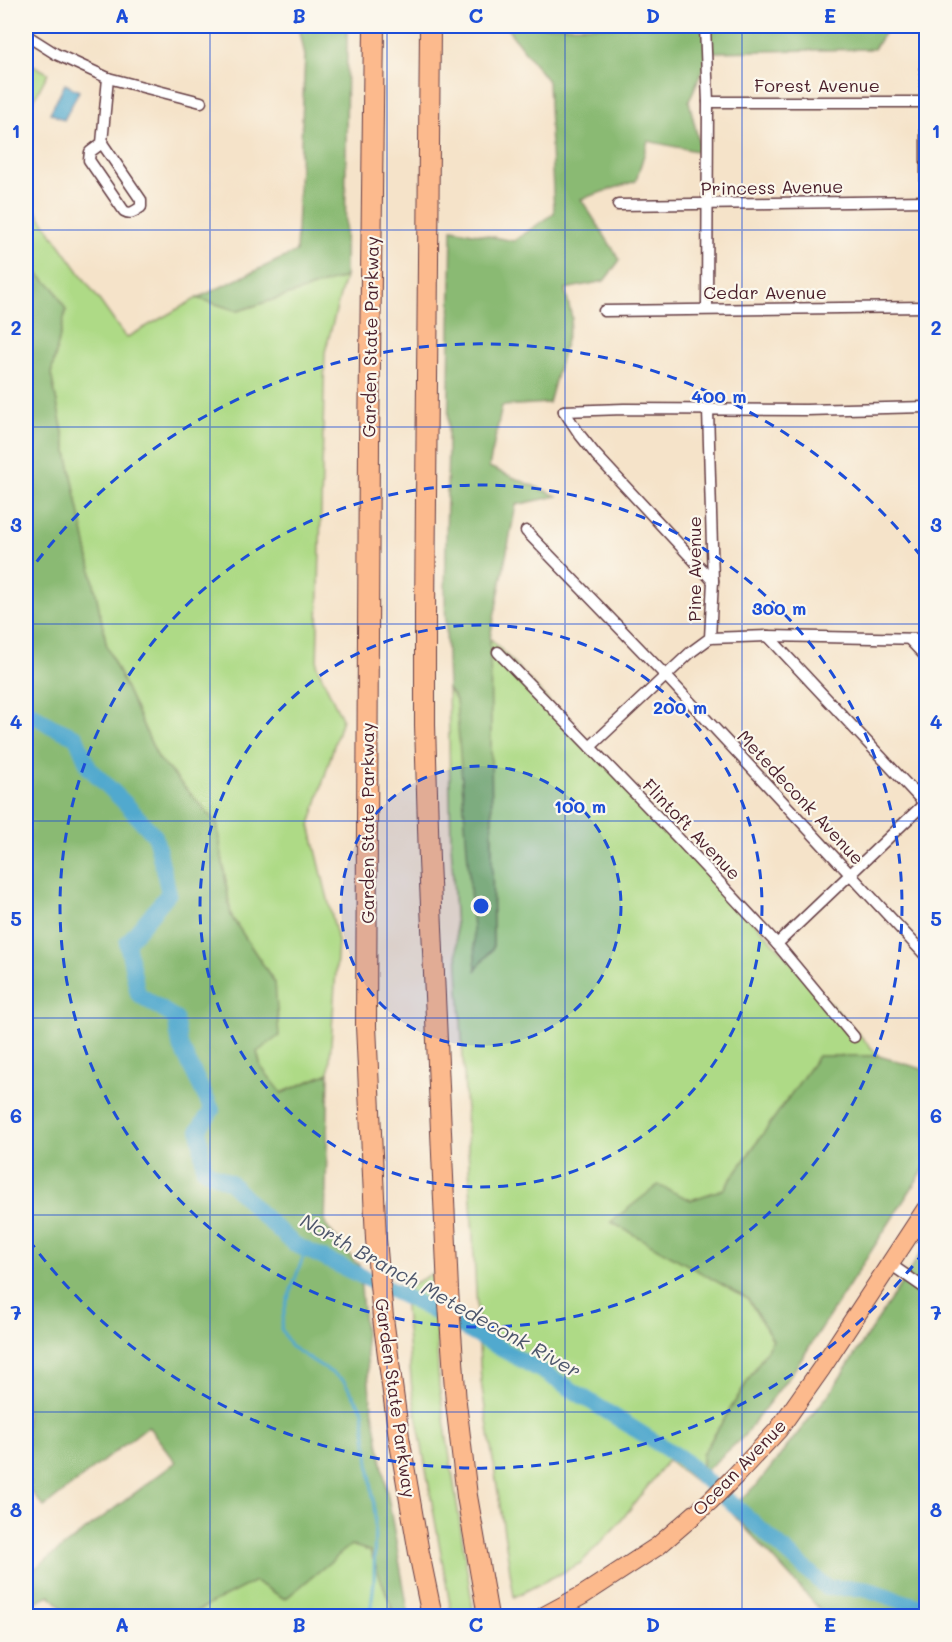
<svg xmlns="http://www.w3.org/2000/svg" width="952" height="1642" font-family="Mali,sans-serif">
  <rect width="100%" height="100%" fill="#fbf7ec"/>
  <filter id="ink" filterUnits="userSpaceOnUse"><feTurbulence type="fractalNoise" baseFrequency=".0167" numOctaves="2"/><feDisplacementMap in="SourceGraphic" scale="12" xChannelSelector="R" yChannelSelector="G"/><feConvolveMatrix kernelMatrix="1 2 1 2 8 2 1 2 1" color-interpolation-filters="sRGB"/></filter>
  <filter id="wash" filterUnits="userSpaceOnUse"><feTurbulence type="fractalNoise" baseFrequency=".008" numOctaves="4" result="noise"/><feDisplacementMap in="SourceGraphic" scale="24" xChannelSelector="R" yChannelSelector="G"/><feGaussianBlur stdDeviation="1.35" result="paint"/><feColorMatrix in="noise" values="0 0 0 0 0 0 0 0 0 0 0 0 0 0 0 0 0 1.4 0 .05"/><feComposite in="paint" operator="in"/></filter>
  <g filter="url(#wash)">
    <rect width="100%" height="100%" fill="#f5e3c9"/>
    <g fill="#aeda86" stroke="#7c7c58" stroke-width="1.5">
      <path d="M29 63 48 73 30 107 26 105V70Z"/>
      <path d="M26 197 126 338 197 298 238 311 345 277 325 352 317 666 342 719 310 825 338 941 329 1073 281 1093 261 1067 257 1052 275 983 231 916 217 823 158 758 107 647 51 374 66 310 54 288 26 264Z"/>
      <path d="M490 638 879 1056H818L724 1189 691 1200 612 1222 748 1299 773 1340 702 1455V1474L695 1481 668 1460 620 1522 581 1563 514 1597 481 1382 451 842 448 689 456 699 493 948Z"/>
      <path d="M433 1273 439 1386 474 1616H452L412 1390 403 1285 408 1287Z"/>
      <path d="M350 1545 370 1551 395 1616H187L255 1581 285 1599Z"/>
    </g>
    <g fill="#8aba73" stroke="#6a6c4f" stroke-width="1.5">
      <path d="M299 26H347L345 277 238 311 197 298 296 252 305 56Z"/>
      <path d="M505 26H889L874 49 710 52 689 101 701 152 648 141 636 181 581 199 620 260 604 281 565 289 572 318 549 403 502 406 489 467 557 496 516 505 490 638 493 948 476 970 456 700 448 689 445 598 452 229 514 241 554 213 548 81Z"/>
      <path d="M26 264 54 288 66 310 51 374 107 647 158 758 217 823 231 916 275 983 279 1036 257 1052 261 1067 282 1093 329 1073 325 1224 355 1262 359 1264 370 1395 409 1616H395L370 1551 351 1545 285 1599 255 1581 187 1616H131L106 1612 98 1616H69L50 1595 26 1606V1575L176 1462 148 1426 44 1507 26 1486V1344L31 1338 26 1314Z"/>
      <path d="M818 1056H879L926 1070V1166L797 1366 743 1437 702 1474V1455L773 1340 748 1299 611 1222 658 1185 691 1200 724 1189Z"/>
      <path d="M926 1245V1616H826L729 1510 757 1485 832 1390Z"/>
    </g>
    <path fill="#51a9ce" stroke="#4e647c" stroke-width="1.5" d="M65 84 79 91 64 120 50 113Z"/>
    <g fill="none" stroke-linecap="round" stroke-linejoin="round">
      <path stroke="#51a9ce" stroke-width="3" d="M306 1249 286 1304 281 1328 290 1346 343 1380 363 1410 375 1516 374 1582 371 1608 359 1616"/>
      <path stroke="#51a9ce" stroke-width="16" d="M26 710 51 726 76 737 89 768 125 803 155 836 169 893 127 943 138 994 175 1018 180 1045 212 1110 199 1129 204 1169 231 1183 260 1213 294 1244 418 1303 545 1373 681 1458 827 1588H864L904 1602 926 1608"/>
    </g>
  </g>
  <g filter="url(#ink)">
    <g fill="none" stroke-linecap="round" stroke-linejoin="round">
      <defs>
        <g id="street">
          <path d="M705 26 708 102 707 308"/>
          <path d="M26 35 56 54 108 78 201 102"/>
          <path d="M926 47V225"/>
          <path d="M708 102H926"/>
          <path d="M102 143 90 152 89 160 124 211C131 215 135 211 141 207V200L102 143 108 78"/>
          <path d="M618 205 926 201"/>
          <path d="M604 311 926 307"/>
          <path d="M564 411 624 409 806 410 926 407"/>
          <path d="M564 411 580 435 596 455 713 581"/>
          <path d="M526 531 666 676 926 956"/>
          <path d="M768 636 926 805"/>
          <path d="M710 638 768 636 926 639"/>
          <path d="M909 639 926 657"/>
          <path d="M498 652 680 840 777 944 854 1037"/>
          <path d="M590 747 691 652 710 638 713 581 708 410"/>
          <path d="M777 944 926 802"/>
          <path d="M890 1264 926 1289"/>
        </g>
        <path id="primary" d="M544 1616 583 1595 658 1546 710 1501 734 1477 778 1430 821 1369 926 1209"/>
        <g id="highway">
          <path d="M374 26 369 443 366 1026 376 1239 383 1318 399 1437 419 1553 432 1616"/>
          <path d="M430 26 425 615V725L429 860 448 1290 456 1403 467 1496 488 1616"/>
        </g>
      </defs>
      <use href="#street" stroke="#643c43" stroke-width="13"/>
      <use href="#primary" stroke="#643c43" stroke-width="20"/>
      <use href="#highway" stroke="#643c43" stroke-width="22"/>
      <use href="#street" stroke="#fff" stroke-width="10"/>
      <use href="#primary" stroke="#fcba8d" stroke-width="18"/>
      <use href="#highway" stroke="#fcba8d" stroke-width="20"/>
    </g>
  </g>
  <path fill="none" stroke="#1d4ed8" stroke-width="1.5" stroke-opacity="0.55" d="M210 26V1616M387 26V1616M565 26V1616M742 26V1616M26 230H926M26 427H926M26 624H926M26 821H926M26 1018H926M26 1215H926M26 1412H926"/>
  <circle cx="481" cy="906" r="140" fill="#1d4ed8" fill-opacity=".12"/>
  <g fill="none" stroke="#1d4ed8" stroke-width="3" stroke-dasharray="10 8">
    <circle cx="481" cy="906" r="140"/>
    <circle cx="481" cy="906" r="281"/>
    <circle cx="481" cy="906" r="421"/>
    <path d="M924 1252A562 562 0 0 1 26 1236M26 576A562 562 0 0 1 924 560"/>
  </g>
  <g text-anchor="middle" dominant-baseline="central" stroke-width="4.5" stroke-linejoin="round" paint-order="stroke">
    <g font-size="18" fill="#4a1f2b" stroke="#fbf7ec">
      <text x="817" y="85">Forest Avenue</text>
      <text transform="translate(772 187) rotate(-1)">Princess Avenue</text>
      <text x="765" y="292">Cedar Avenue</text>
      <text transform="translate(370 337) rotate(-89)">Garden State Parkway</text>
      <text transform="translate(694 569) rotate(-90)">Pine Avenue</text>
      <text transform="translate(801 797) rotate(47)">Metedeconk Avenue</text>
      <text transform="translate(367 823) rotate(-90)">Garden State Parkway</text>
      <text transform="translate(692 829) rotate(46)">Flintoft Avenue</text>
      <text transform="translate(396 1398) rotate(82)">Garden State Parkway</text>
      <text transform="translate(739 1467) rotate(-46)">Ocean Avenue</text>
    </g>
    <g font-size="20" font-style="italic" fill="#4d566c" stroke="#fbf7ec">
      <text transform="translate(441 1295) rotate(29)">North Branch Metedeconk River</text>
    </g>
  </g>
  <circle cx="481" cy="906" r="9" fill="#1d4ed8" stroke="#fbf7ec" stroke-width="3"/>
  <g font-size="18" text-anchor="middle" font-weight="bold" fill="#1d4ed8" stroke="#fbf7ec" stroke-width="4.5" stroke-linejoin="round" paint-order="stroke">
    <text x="719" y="403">400 m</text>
    <text x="779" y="615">300 m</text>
    <text x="680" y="714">200 m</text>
    <text x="580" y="813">100 m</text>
  </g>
  <rect width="952" height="1642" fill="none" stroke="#fbf7ec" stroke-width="66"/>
  <rect x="33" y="33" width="886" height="1576" fill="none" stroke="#1d4ed8" stroke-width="2"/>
  <g font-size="20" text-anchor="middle" font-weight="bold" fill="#1d4ed8">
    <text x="122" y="23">A</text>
    <text x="299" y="23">B</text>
    <text x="476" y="23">C</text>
    <text x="653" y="23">D</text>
    <text x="830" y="23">E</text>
    <text x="16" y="138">1</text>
    <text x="936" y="138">1</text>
    <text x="16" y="335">2</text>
    <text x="936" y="335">2</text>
    <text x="16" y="532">3</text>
    <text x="936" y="532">3</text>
    <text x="16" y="729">4</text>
    <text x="936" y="729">4</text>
    <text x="16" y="926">5</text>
    <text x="936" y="926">5</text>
    <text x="16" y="1123">6</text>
    <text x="936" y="1123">6</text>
    <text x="16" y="1320">7</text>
    <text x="936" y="1320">7</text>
    <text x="16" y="1517">8</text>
    <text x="936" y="1517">8</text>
    <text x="122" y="1632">A</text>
    <text x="299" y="1632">B</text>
    <text x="476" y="1632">C</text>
    <text x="653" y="1632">D</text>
    <text x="830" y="1632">E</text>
  </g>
</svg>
